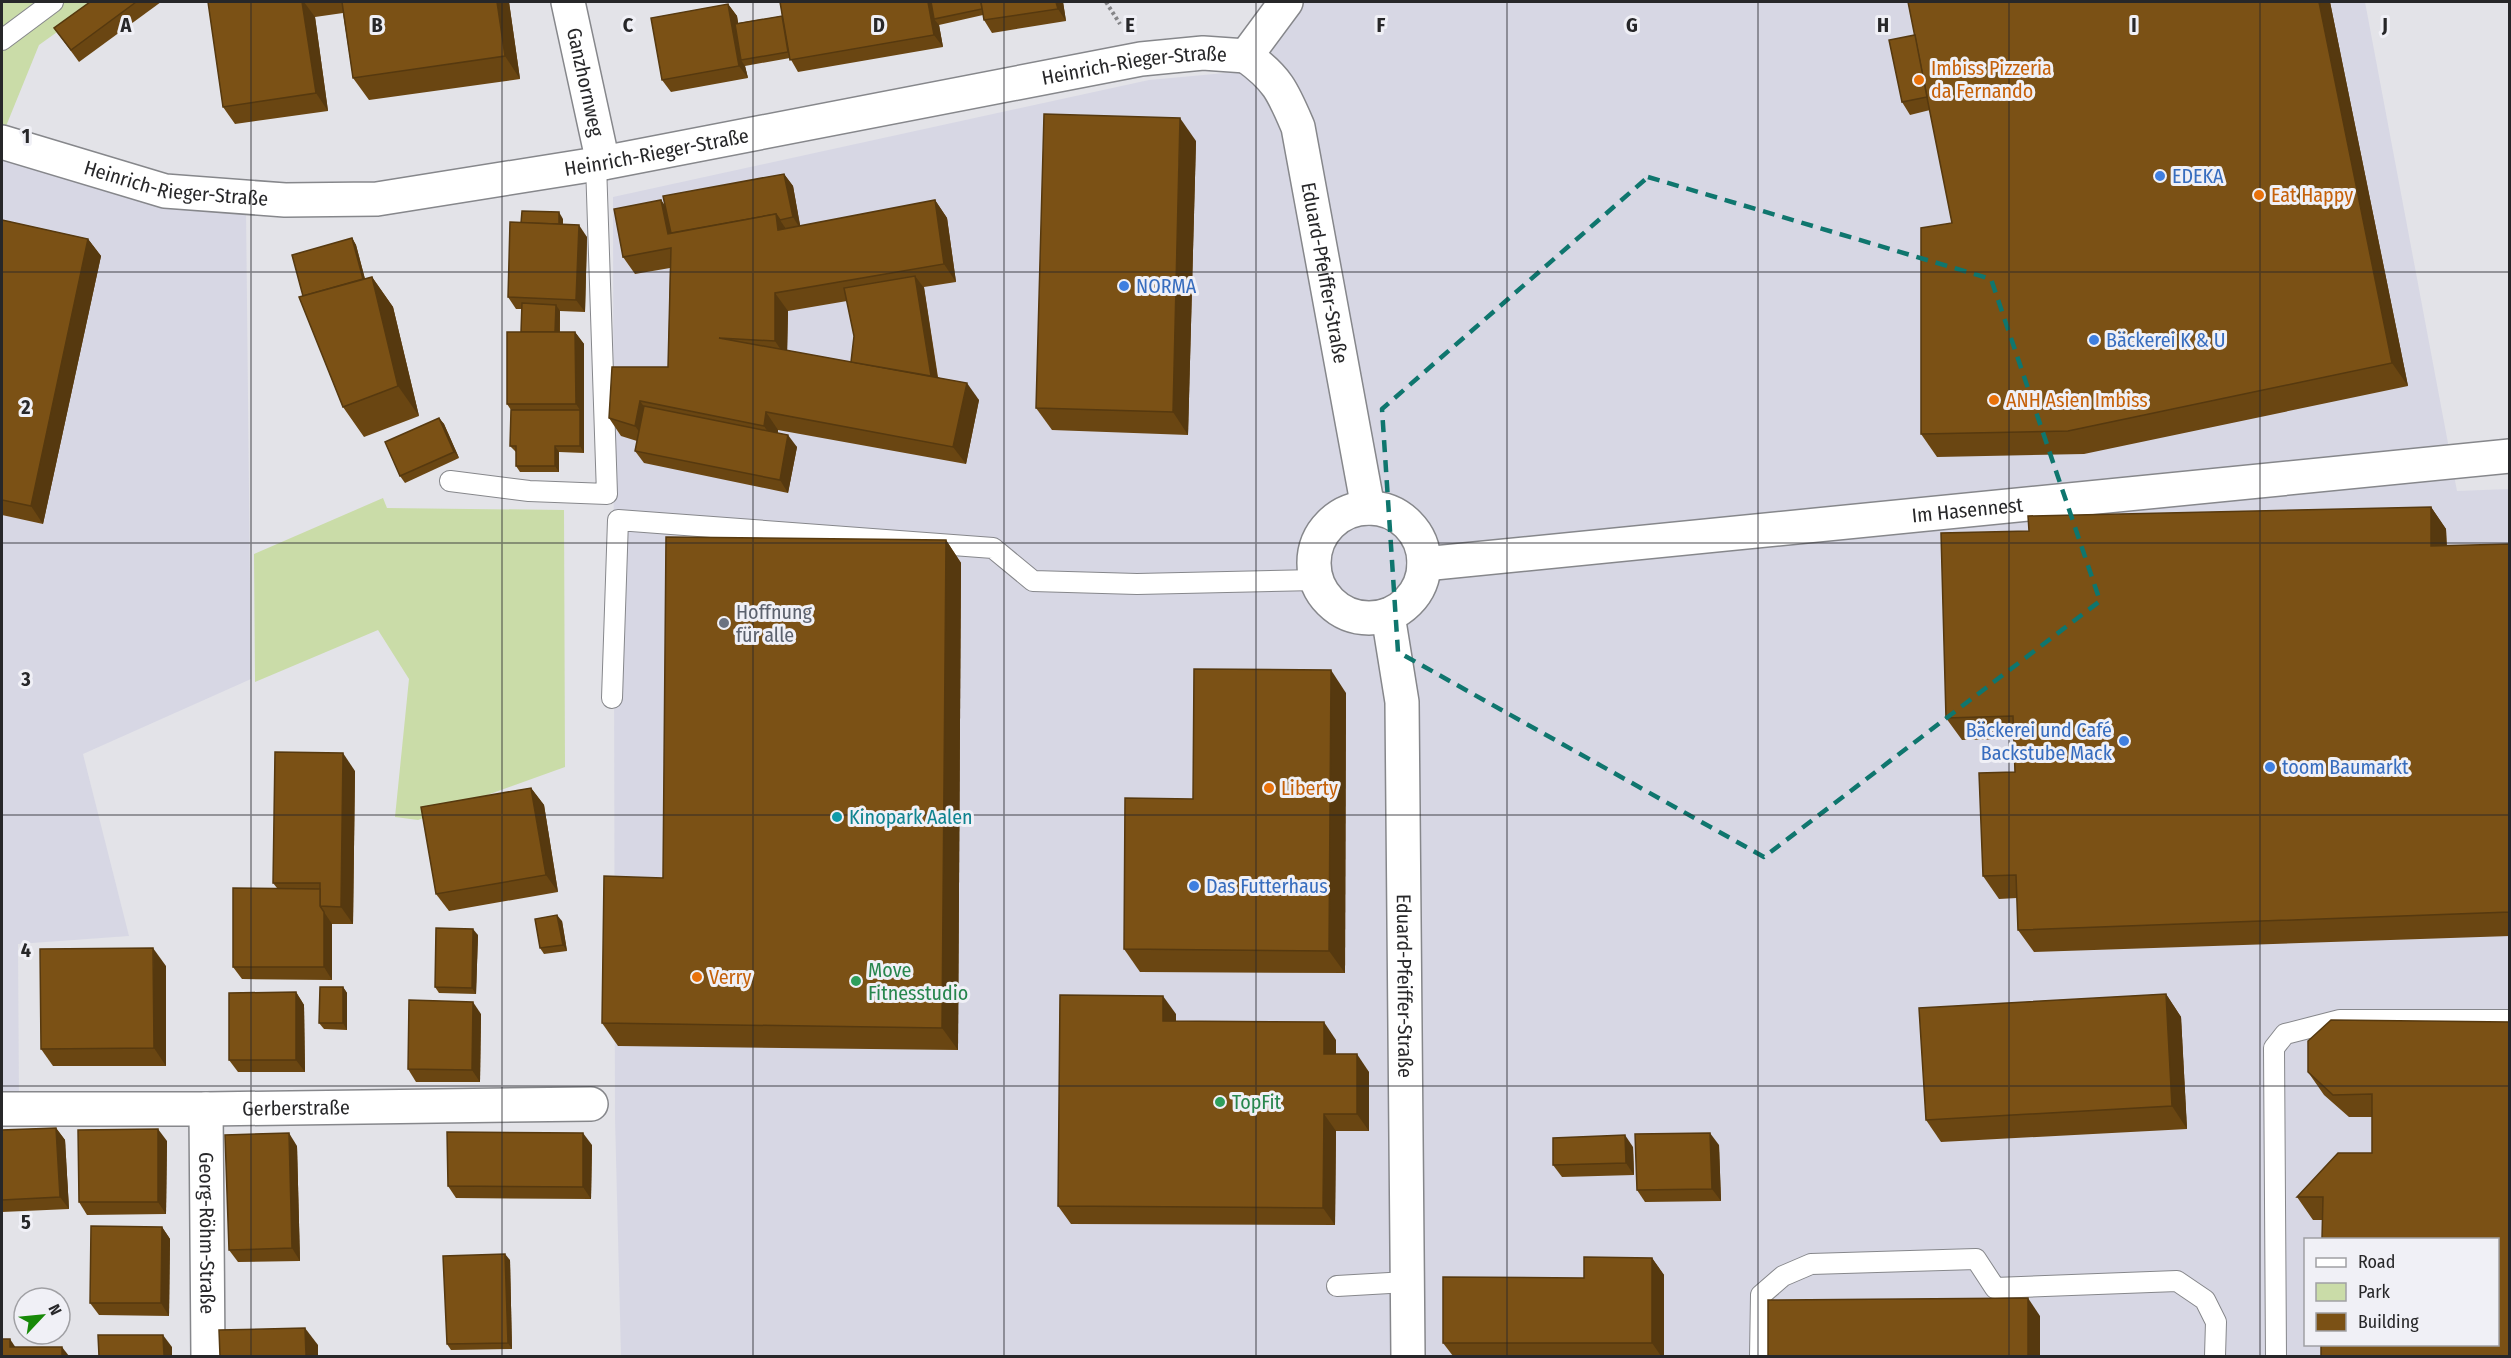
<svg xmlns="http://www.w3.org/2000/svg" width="2511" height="1358" font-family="'Fira Sans Condensed',sans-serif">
  <rect width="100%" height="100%" fill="#e3e3e8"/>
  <g fill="#d7d7e4" fill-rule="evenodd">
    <path d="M1291 2H2365L2457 491 2509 489V1356H621L615 1118 613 197 1149 80 1236 72ZM2306 1240H2498V1344H2306Z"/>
    <path d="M2 144 246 208 251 679 83 754 129 936 18 944 19 1100H2Z"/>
  </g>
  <g fill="#cadca8">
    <path d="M2 2H99L39 45 2 136Z"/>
    <path d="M383 498 387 508 564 510 565 767 418 820 395 817 409 679 378 630 255 682 254 554Z"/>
  </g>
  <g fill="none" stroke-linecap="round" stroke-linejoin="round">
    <defs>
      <g id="service">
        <path d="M2 40 53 2"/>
        <path d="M450 481 529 491 607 494 596 164"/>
        <path d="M612 698 618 520 993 548 1033 581 1137 584 1316 580"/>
        <path d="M1337 1286 1407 1282"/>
        <path d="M1760 1356 1761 1295 1783 1276 1811 1264 1976 1259 1995 1288 2177 1281 2205 1300 2216 1322 2215 1356"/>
        <path d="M2276 1356 2274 1048 2285 1034 2340 1020H2510"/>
      </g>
      <g id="minor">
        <path id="s1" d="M568 2 603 163"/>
        <path id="s2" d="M1246 56C1278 79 1283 92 1298 127L1368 508"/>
        <path d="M1246 56 1286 2"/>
        <path id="s3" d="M2 142 165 191 285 200 377 199 603 163 1141 59 1203 53 1246 56"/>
        <circle cx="1369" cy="563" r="55"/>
        <path id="s4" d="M1424 564 2510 456"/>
        <path id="s5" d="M1388 615 1402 702 1408 1356"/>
        <path id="s6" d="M2 1109H206L591 1104"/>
        <path id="s7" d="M206 1109 208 1356"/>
      </g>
    </defs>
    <use href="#service" stroke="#86878b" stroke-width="22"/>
    <use href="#minor" stroke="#86878b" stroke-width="36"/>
    <path stroke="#848487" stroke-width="4" stroke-dasharray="3 3" stroke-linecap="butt" d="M1106 2 1120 24"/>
    <use href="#service" stroke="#fff" stroke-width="20"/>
    <use href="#minor" stroke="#fff" stroke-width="33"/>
  </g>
  <g fill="#6a4612" fill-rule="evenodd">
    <path d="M90 2H161L79 62 54 28Z"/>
    <path d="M208 2H509L520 79 369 100 353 78 343 13 315 17 328 111 235 124 223 107Z"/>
    <path d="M780 2H1063L1066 21 992 33 984 20 983 15 939 25 943 47 798 72 790 58 745 66 748 78 671 92 662 80 728 4 737 16 738 23 782 16Z"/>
    <path d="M2330 2 2408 386 2084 454 1937 457 1921 434 1952 223 1930 110 1910 115 1902 102 1915 35Z"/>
    <path d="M1196 141 1188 435 1052 430 1036 408Z"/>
    <path d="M784 174 793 186 800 226 935 200 947 218 956 282 924 287 938 377 979 400 966 464 778 430V433L797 447 788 493 644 463 635 451 637 441 621 436 609 418 668 367 670 268 635 274 623 257 661 200 665 206ZM847 301 854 336 851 362 787 351 788 311Z"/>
    <path d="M563 219V224L587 237 585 312 560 311V332H575L584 344V453L559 452V472H520L516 466V452L510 446 511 410 507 404 521 332 522 309H516L508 297 521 223Z"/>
    <path d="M2 220 88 239 101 256 43 524 2 515Z"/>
    <path d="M352 238 356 245 365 279 372 277 393 307 419 416 364 437 343 407 303 296Z"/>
    <path d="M439 418 444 424 459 458 405 483 400 476Z"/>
    <path d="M2431 507 2446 529 2447 546 2510 544V936L2034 952 2018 930 2017 898 1999 899 1983 876 2015 772 2014 739 1962 740 1946 718 2029 531Z"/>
    <path d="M946 540 961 563 958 1050 618 1046 602 1023 663 878Z"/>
    <path d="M1346 693 1345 973 1140 972 1124 949 1193 799Z"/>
    <path d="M355 771 353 924H332V980L242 979 233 967 277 888 273 883Z"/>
    <path d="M531 788 544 805 558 892 449 911 436 894Z"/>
    <path d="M562 921 567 951 544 954 540 948Z"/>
    <path d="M478 935 476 994 439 993 435 987Z"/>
    <path d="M166 966V1066H53L41 1049Z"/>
    <path d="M343 987 347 993V1030L324 1029 319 1023Z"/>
    <path d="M296 992 304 1005 305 1072H238L229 1060Z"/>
    <path d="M2166 994 2181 1017 2187 1129 1941 1142 1926 1120Z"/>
    <path d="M481 1014 480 1082H416L408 1069Z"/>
    <path d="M1176 1014V1021L1336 1040V1054L1369 1072V1131H1336L1335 1225 1071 1224 1058 1206Z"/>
    <path d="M2510 1022 2323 1220H2313L2297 1197 2372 1153V1117H2349L2324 1095 2308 1072Z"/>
    <path d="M56 1128 65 1140 69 1209 2 1212V1130Z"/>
    <path d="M167 1141 166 1214 87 1215 79 1202Z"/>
    <path d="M592 1145 591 1199 456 1198 448 1186Z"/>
    <path d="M1719 1145 1721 1201 1645 1202 1637 1190Z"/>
    <path d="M297 1146 300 1261 238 1262 229 1250Z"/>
    <path d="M1633 1147 1634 1175 1562 1177 1553 1165Z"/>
    <path d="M162 1227 170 1239 169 1316 99 1315 90 1303Z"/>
    <path d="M1652 1258 1664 1275V1356H1453L1443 1343 1584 1278Z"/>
    <path d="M510 1260 512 1349 451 1350 447 1344Z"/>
  </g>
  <g fill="#56390f">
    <path d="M302 2H304L315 17 328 111 316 93Z"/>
    <path d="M497 2H509L520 79 505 56Z"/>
    <path d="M928 2H935L934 19 939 25 943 47 934 35Z"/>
    <path d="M1056 2H1063L1066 21 1058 9Z"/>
    <path d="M2319 2H2330L2408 386 2392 363Z"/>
    <path d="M728 4 737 16 744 59 741 60 745 66 748 78 739 66Z"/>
    <path d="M1180 118 1196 141 1188 435 1173 412Z"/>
    <path d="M784 174 793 186 801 230 793 217Z"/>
    <path d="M661 200 673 217 678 238 668 234Z"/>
    <path d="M935 200 947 218 956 282 944 264Z"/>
    <path d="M559 212 563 219V236L559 230Z"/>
    <path d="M776 214 788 232 778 230Z"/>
    <path d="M579 225 587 237 585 312 576 300Z"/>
    <path d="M352 238 356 245 374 313 370 307Z"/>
    <path d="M88 239 101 256 43 524 31 506Z"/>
    <path d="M915 276 924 288 940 394 932 381Z"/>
    <path d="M372 277 393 307 419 416 398 386Z"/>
    <path d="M775 293 788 311 787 359 775 341Z"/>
    <path d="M556 305 560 311 559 344 555 337Z"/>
    <path d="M575 332 584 344V453L580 446V410L576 404Z"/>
    <path d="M967 383 979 400 966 464 953 447Z"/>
    <path d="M640 401 653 419 648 444 635 426Z"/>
    <path d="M766 412 778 430 776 444 764 426Z"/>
    <path d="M439 418 444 424 459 458 454 452Z"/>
    <path d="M788 435 797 447 788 493 780 480Z"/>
    <path d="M555 446 559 452V472L555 466Z"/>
    <path d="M2431 507 2446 529 2447 569 2431 546Z"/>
    <path d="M946 540 961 563 958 1050 942 1028Z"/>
    <path d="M1331 670 1346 693 1345 973 1329 951Z"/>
    <path d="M343 753 355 771 353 924 341 907Z"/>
    <path d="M531 788 544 805 558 892 546 875Z"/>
    <path d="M324 912 332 924V980L324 967Z"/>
    <path d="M557 915 562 921 567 951 563 945Z"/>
    <path d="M473 929 478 935 476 994 472 988Z"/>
    <path d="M153 948 166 966V1066L154 1048Z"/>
    <path d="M343 987 347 993V1030L343 1023Z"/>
    <path d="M296 992 304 1005 305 1072 296 1060Z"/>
    <path d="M2166 994 2181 1017 2187 1129 2172 1106Z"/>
    <path d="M1163 996 1176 1014V1039L1163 1021Z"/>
    <path d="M473 1002 481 1014 480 1082 472 1070Z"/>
    <path d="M1324 1022 1336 1040V1072L1324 1054Z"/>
    <path d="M1357 1054 1369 1072V1131L1357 1114Z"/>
    <path d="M1324 1114 1336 1131 1335 1225 1323 1208Z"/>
    <path d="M56 1128 65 1140 69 1209 60 1197Z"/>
    <path d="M158 1129 167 1141 166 1214 158 1202Z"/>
    <path d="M289 1133 297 1146 300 1261 292 1248Z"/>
    <path d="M583 1133 592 1145 591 1199 583 1187Z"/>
    <path d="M1710 1133 1719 1145 1721 1201 1712 1189Z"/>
    <path d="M1625 1135 1633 1147 1634 1175 1626 1163Z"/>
    <path d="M162 1227 170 1239 169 1316 161 1303Z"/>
    <path d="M505 1254 510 1260 512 1349 508 1343Z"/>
    <path d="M1652 1258 1664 1275V1356H1661L1652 1343Z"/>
    <path d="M2028 1298 2040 1316V1356H2028Z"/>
    <path d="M305 1328 318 1345V1356H306Z"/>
    <path d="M163 1335 172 1347V1356H164Z"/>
    <path d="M10 1339 18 1351 10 1347Z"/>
    <path d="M62 1347 69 1356H62Z"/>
  </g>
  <g fill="#7b5115" stroke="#56390f" stroke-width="1.5">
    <path d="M90 2H136L71 50 54 28Z"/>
    <path d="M208 2H302L316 93 223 107Z"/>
    <path d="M342 2H497L505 56 353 78Z"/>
    <path d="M780 2H928L934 35 790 60Z"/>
    <path d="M931 2H981L982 9 934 19Z"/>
    <path d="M981 2H1056L1058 9 984 20Z"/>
    <path d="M1908 2H2319L2392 363 2068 431 1921 434V228L1952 223Z"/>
    <path d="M728 4 739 66 662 80 651 18Z"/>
    <path d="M782 16 788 52 741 60 735 24Z"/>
    <path d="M1915 35 1927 97 1902 102 1889 40Z"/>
    <path d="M1044 114 1180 118 1173 412 1036 408Z"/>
    <path d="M784 174 793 217 780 220 776 214 671 233 663 196Z"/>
    <path d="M661 200 668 234 776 214 778 230 935 200 944 264 775 293V341L719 338 967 383 953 447 766 412 764 426 640 401 635 426 609 418 612 367H668L671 248 623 257 614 209Z"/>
    <path d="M522 211 559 212V224L521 223Z"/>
    <path d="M2 220 88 239 31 506 2 500Z"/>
    <path d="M510 222 579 225 576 300 508 297Z"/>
    <path d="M352 238 363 279 303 296 292 255Z"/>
    <path d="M915 276 931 376 851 362 854 336 844 288Z"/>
    <path d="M372 277 398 386 343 407 299 297Z"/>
    <path d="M522 303 556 305 555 332H521Z"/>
    <path d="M507 332H575L576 404H507Z"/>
    <path d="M644 406 788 435 780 480 635 451Z"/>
    <path d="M511 410H580V446H555V466H516V446H510Z"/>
    <path d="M439 418 454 452 400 476 385 442Z"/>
    <path d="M2431 507V546L2510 544V912L2018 930 2016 875 1983 876 1979 773 2015 772 2013 716 1946 718 1941 533 2029 531 2028 516Z"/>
    <path d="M666 537 946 540 942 1028 602 1023 604 876 663 878Z"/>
    <path d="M1194 669 1331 670 1329 951 1124 949 1125 798 1193 799Z"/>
    <path d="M275 752 343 753 341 907 320 906V883H273Z"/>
    <path d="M531 788 546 875 436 894 421 807Z"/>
    <path d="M233 888 320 889V906L324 912V967H233Z"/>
    <path d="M557 915 563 945 540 948 535 919Z"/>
    <path d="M436 928 473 929 472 988 435 987Z"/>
    <path d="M153 948 154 1048 41 1049 40 949Z"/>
    <path d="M320 987H343V1023H319Z"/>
    <path d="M296 992V1060H229V993Z"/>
    <path d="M2166 994 2172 1106 1926 1120 1919 1008Z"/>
    <path d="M1060 995 1163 996V1021L1324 1022V1054H1357V1114H1324L1323 1208 1058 1206Z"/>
    <path d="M409 1000 473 1002 472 1070 408 1069Z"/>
    <path d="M2331 1020 2510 1022V1356H2321V1344H2498V1239H2322L2323 1197H2297L2338 1153H2372V1094L2333 1095 2308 1072V1041Z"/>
    <path d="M56 1128 60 1197 2 1200V1130Z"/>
    <path d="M158 1129V1202H79L78 1130Z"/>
    <path d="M447 1132 583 1133V1187L448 1186Z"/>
    <path d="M289 1133 292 1248 229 1250 225 1135Z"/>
    <path d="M1710 1133 1712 1189 1637 1190 1635 1134Z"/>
    <path d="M1625 1135 1626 1163 1553 1165V1138Z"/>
    <path d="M91 1226 162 1227 161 1303H90Z"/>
    <path d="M505 1254 508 1343 447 1344 443 1256Z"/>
    <path d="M1584 1257 1652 1258V1343H1443V1277L1584 1278Z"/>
    <path d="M2028 1298V1356H1768V1300Z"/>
    <path d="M305 1328 306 1356H220L219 1330Z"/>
    <path d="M98 1335H163L164 1356H99Z"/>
    <path d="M2 1339H10V1347H62V1356H2Z"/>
  </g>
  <path fill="none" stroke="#0f766e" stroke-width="4.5" stroke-dasharray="12 8" stroke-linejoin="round" d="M1648 177 1991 279 2100 601 1764 857 1398 652 1382 409Z"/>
  <path fill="none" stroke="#272729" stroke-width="1.5" stroke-opacity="0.55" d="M251 2V1356M502 2V1356M753 2V1356M1004 2V1356M1256 2V1356M1507 2V1356M1758 2V1356M2009 2V1356M2260 2V1356M2 272H2510M2 543H2510M2 815H2510M2 1086H2510"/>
  <g fill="#e8710a" stroke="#f0f0f6" stroke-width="2">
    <circle cx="1919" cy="80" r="6"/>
    <circle cx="2259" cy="195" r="6"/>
    <circle cx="1994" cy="400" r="6"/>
    <circle cx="1269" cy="788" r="6"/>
    <circle cx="697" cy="977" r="6"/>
  </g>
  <g fill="#3f7fe0" stroke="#f0f0f6" stroke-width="2">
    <circle cx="2160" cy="176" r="6"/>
    <circle cx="1124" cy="286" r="6"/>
    <circle cx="2094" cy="340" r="6"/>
    <circle cx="2124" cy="741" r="6"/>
    <circle cx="2270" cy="767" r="6"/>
    <circle cx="1194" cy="886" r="6"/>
  </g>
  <circle fill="#6b7280" stroke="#f0f0f6" stroke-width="2" cx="724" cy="623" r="6"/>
  <circle fill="#0f9aa8" stroke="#f0f0f6" stroke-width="2" cx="837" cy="817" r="6"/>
  <g fill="#2e9e5b" stroke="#f0f0f6" stroke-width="2">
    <circle cx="856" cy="981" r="6"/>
    <circle cx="1220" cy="1102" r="6"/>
  </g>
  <g text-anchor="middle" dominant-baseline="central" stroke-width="6" stroke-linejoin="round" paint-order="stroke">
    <g font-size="20" fill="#272729" stroke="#f0f0f6">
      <text stroke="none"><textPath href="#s3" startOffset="1152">Heinrich-Rieger-Straße</textPath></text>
      <text stroke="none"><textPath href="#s1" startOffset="82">Ganzhornweg</textPath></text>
      <text stroke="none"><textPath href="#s3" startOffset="666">Heinrich-Rieger-Straße</textPath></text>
      <text stroke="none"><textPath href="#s3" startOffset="180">Heinrich-Rieger-Straße</textPath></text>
      <text stroke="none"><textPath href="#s2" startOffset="238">Eduard-Pfeiffer-Straße</textPath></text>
      <text stroke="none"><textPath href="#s4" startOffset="546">Im Hasennest</textPath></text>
      <text stroke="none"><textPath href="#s5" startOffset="372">Eduard-Pfeiffer-Straße</textPath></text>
      <text stroke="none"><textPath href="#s6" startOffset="294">Gerberstraße</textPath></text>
      <text stroke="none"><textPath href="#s7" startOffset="124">Georg-Röhm-Straße</textPath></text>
    </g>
    <g font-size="20" fill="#c56008" stroke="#f0f0f6" text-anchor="start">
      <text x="1931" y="68">Imbiss Pizzeria<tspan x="1931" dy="23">da Fernando</tspan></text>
      <text x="2271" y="195">Eat Happy</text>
      <text x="2006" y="400">ANH Asien Imbiss</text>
      <text x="1281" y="788">Liberty</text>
      <text x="709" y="977">Verry</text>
    </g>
    <g font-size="20" fill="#366cbe" stroke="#f0f0f6" text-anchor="start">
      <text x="2172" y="176">EDEKA</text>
      <text x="1136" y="286">NORMA</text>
      <text x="2106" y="340">Bäckerei K &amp; U</text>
      <text x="2112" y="730" text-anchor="end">Bäckerei und Café<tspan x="2112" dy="23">Backstube Mack</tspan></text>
      <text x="2282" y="767">toom Baumarkt</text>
      <text x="1206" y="886">Das Futterhaus</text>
    </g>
    <g font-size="20" fill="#5b616d" stroke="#f0f0f6" text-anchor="start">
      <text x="736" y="612">Hoffnung<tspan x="736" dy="23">für alle</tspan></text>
    </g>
    <g font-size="20" fill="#0d838f" stroke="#f0f0f6" text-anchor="start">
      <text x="849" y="817">Kinopark Aalen</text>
    </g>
    <g font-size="20" fill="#27864d" stroke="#f0f0f6" text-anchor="start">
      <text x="868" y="970">Move<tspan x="868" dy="23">Fitnesstudio</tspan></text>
      <text x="1232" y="1102">TopFit</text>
    </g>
  </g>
  <g font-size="20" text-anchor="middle" font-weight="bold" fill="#272729" stroke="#f0f0f6" stroke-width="6" stroke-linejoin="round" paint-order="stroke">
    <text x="126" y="32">A</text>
    <text x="377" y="32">B</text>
    <text x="628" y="32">C</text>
    <text x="879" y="32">D</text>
    <text x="1130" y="32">E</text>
    <text x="1381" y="32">F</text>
    <text x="1632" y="32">G</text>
    <text x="1883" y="32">H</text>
    <text x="2134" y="32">I</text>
    <text x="2385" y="32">J</text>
    <text x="26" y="143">1</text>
    <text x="26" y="414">2</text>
    <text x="26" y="686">3</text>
    <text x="26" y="957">4</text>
    <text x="26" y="1229">5</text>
  </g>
  <rect width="2511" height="1358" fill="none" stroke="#272729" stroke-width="6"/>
  <rect x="2304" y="1238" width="195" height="108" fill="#f0f0f6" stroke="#a0a0a4" stroke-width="1.5"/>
  <rect x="2316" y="1258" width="30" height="9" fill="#ffffff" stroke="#a0a0a4" stroke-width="1.5"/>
  <text x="2358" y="1268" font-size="18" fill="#272729">Road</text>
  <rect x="2316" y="1283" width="30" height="18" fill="#cadca8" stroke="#a0a0a4" stroke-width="1.5"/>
  <text x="2358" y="1298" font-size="18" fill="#272729">Park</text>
  <rect x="2316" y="1313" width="30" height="18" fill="#7b5115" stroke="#a0a0a4" stroke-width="1.5"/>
  <text x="2358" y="1328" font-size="18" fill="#272729">Building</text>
  <g transform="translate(42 1316) rotate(64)"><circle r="28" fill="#f0f0f6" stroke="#a0a0a4" stroke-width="1.5"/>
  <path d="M0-4.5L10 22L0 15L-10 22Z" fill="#178908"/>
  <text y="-9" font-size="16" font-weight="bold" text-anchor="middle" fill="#272729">N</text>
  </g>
</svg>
